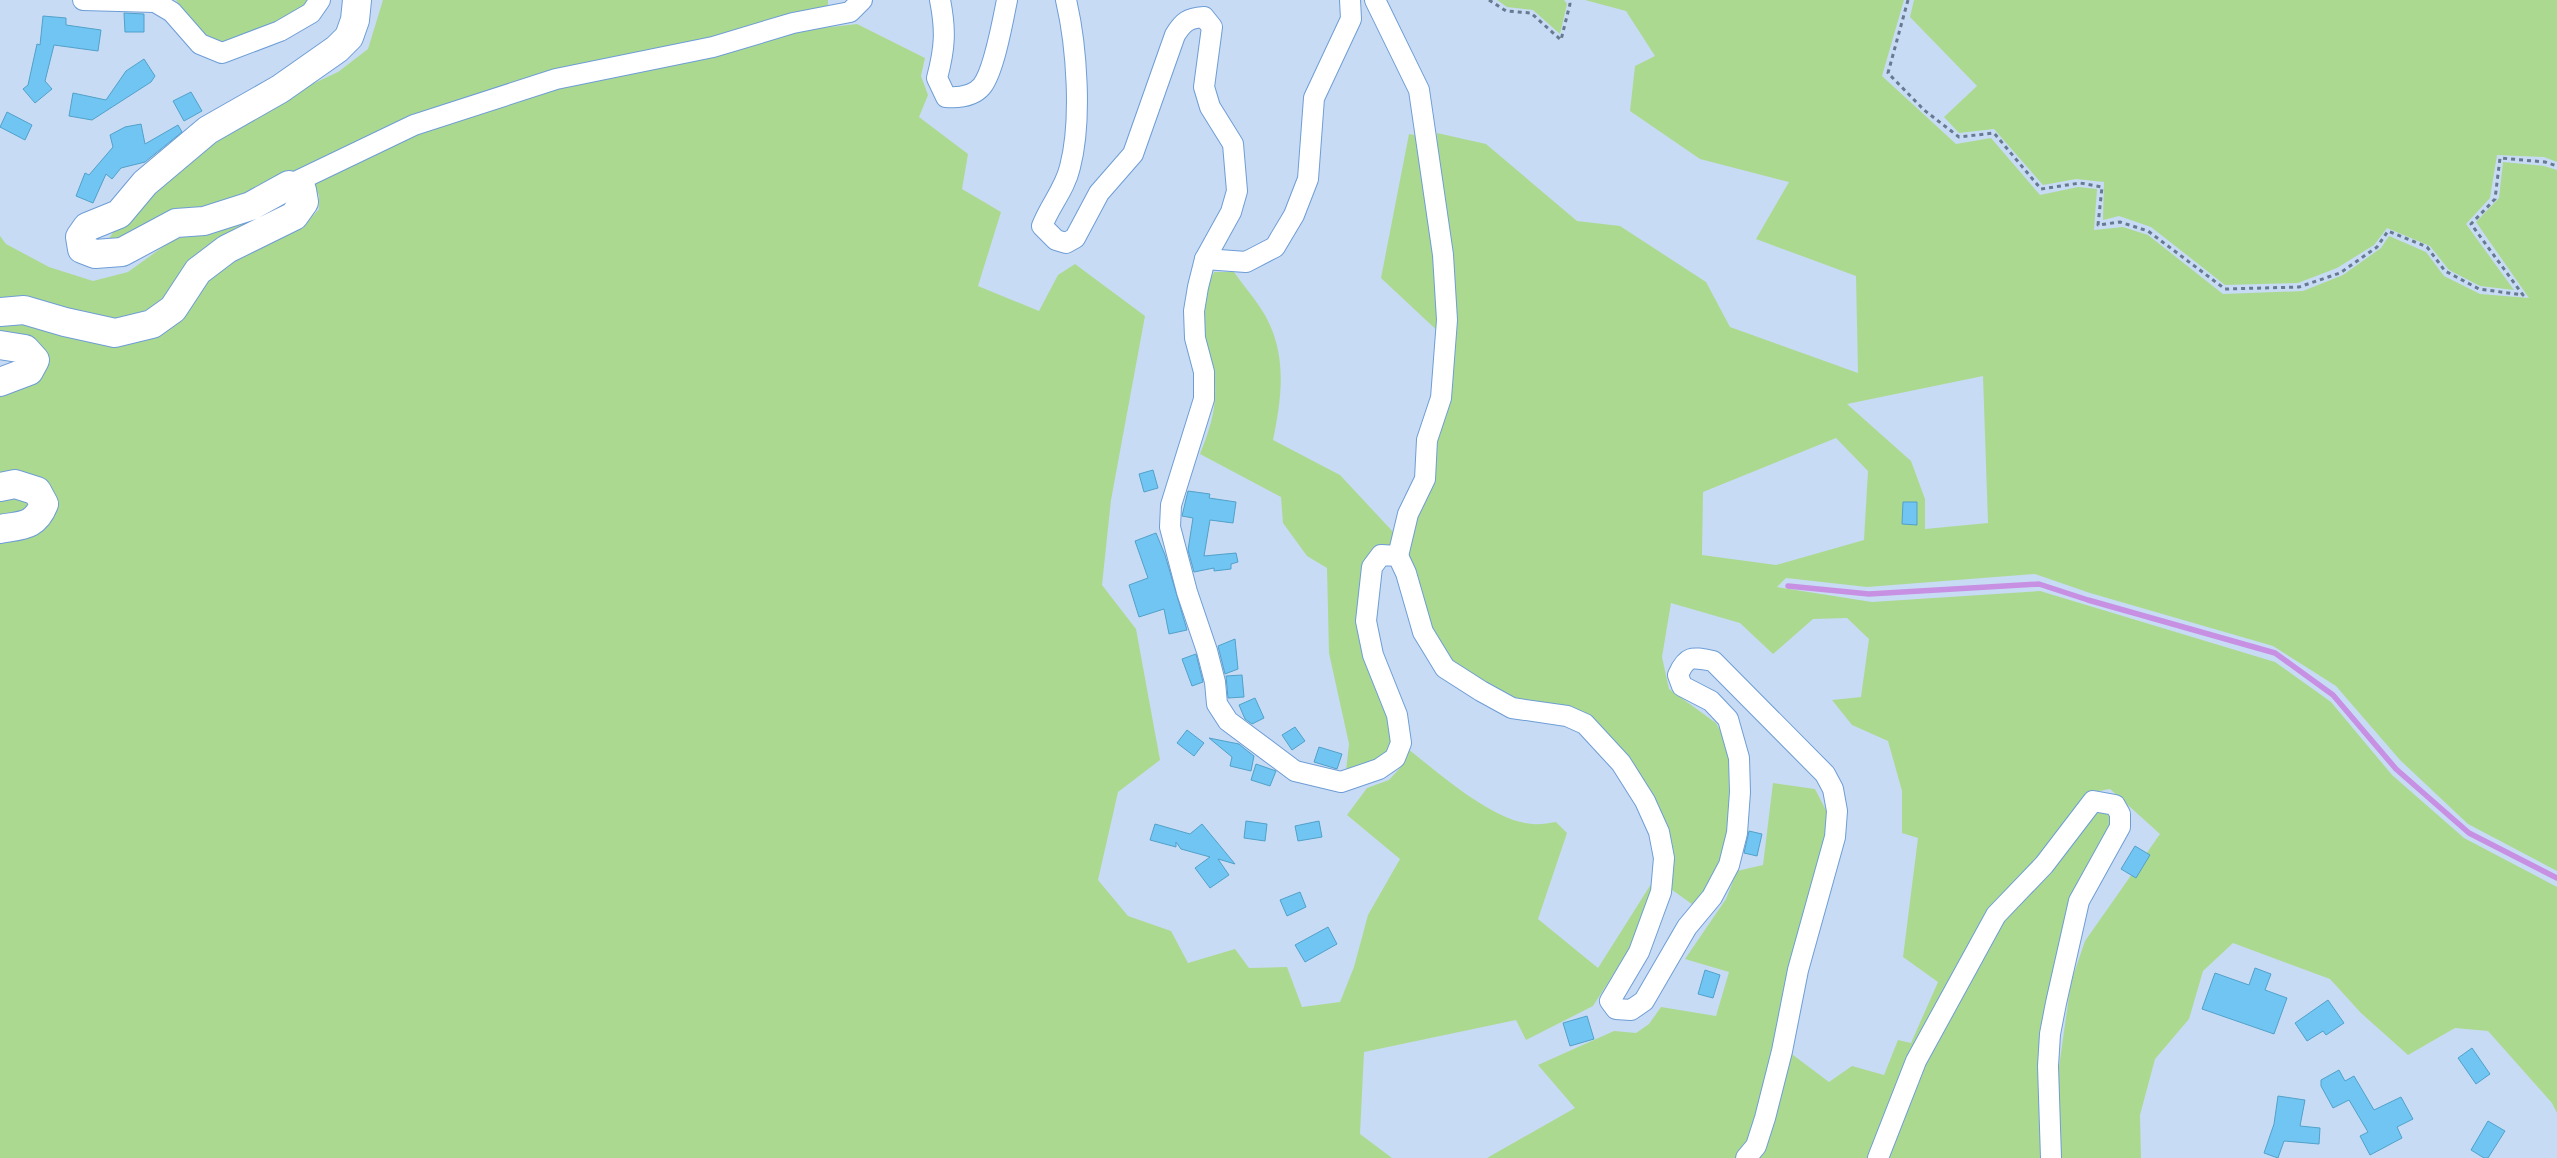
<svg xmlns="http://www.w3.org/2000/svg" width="2557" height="1158" font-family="'Fira Sans',sans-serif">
  <rect width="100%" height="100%" fill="#c8dbf4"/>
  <g fill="#acd990" fill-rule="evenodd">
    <path d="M176 0H310L302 12 222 44 202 34Z"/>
    <path d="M383 0H828V7L709 43 553 74 204 213 171 210 119 248 101 249 146 188 270 104 338 72 368 49Z"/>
    <path d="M1497 0H1564L1567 4 1560 34 1533 10 1507 7Z"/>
    <path d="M1585 0H1904L1882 76 1956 144 1991 138 2040 195 2078 187 2097 189 2094 230 2123 227 2148 235 2223 294 2303 291 2343 275 2381 248 2389 236 2426 252 2444 276 2480 294 2529 298 2476 222 2499 198 2503 162 2544 166 2557 170V871L2468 824 2400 760 2336 686 2273 646 2090 593 2035 574 1867 587 1786 578 1777 587 1872 602 2040 591 2275 662 2331 702 2392 775 2464 838 2557 887V1113L2552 1103 2488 1031 2455 1028 2408 1055 2361 1013 2330 979 2233 943 2203 971 2189 1019 2155 1059 2140 1115 2141 1158H2056L2054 1121 2059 1067 2071 982 2085 941 2160 834 2110 789 2088 793 2037 861 1986 911 1909 1062 1871 1158H1754L1789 1052 1829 1082 1852 1066 1884 1075 1898 1040 1911 1043 1938 982 1903 957 1918 838 1902 833V791L1888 741 1852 725 1832 700 1861 697 1869 639 1847 618 1813 619 1773 654 1740 623 1671 603 1662 657 1669 689 1716 723 1730 749 1732 803 1728 853 1696 907 1668 887 1670 853 1616 743 1535 705 1504 696 1468 675 1443 652 1429 624 1404 539 1445 396 1437 133 1486 144 1577 221 1620 226 1706 282 1730 327 1858 373 1856 276 1756 239 1789 182 1700 159 1630 111 1635 66 1655 56 1626 11ZM1983 376 1988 523 1925 529V499L1911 461 1847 404ZM1836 438 1868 471 1864 540 1776 565 1702 555 1703 492Z"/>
    <path d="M1914 0H2557V162L2544 157 2497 155 2490 198 2466 224 2514 290 2480 286 2449 270 2430 246 2387 228 2374 245 2337 268 2298 283 2225 285 2151 227 2119 216 2103 220 2104 182 2076 179 2043 185 1994 129 1959 133 1944 117 1977 86 1910 17Z"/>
    <path d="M857 24 925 58 921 76 928 95 919 117 968 154 962 189 1001 212 978 286 1039 311 1058 275 1075 264 1145 316 1111 500 1102 585 1136 629 1160 760 1118 792 1098 880 1128 916 1171 931 1188 963 1235 949 1249 968 1287 967 1302 1007 1340 1002 1354 967 1368 915 1400 859 1347 815 1367 788 1389 780 1400 768 1408 749C1439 773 1493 822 1533 824 1540 825 1548 823 1556 822L1567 833 1538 919 1598 968 1653 881 1649 912 1634 942 1593 1006 1526 1040 1516 1020 1364 1052 1360 1134 1392 1158H0V536L50 511 0 482V389L40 370 0 340V323L15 321 103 342 202 286 251 248 306 223 319 209V195L314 188 320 178 418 132 558 88 796 31Z"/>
    <path d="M1409 134 1420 136 1443 336 1381 278Z"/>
    <path d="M275 199 283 205 277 217 174 288 151 308 123 319 93 320 0 304V236L6 244 49 267 93 281 128 272 171 241Z"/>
    <path d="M1214 272H1234C1245 288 1261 305 1269 323 1287 361 1281 401 1273 440L1340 475 1395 534 1393 550 1367 564 1393 746 1388 757 1346 771 1349 744 1329 653 1327 568 1307 556 1283 523 1281 497 1200 454C1209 431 1216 412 1215 387 1214 376 1207 365 1205 354 1199 326 1201 297 1214 272Z"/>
    <path d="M14 494 30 500 32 512 0 523V497Z"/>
    <path d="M1773 783 1815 789 1830 818 1750 1143 1738 1158H1487L1575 1108 1538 1065 1614 1031 1636 1033 1649 1024 1661 1007 1716 1016 1729 972 1685 959 1726 899 1737 871 1763 865Z"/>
    <path d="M2097 809H2109L2114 819 2073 899 2039 1071 2042 1158H1883L1923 1061 2001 921 2051 873Z"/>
  </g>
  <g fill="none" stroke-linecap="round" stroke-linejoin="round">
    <path stroke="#c790e3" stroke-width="5.5" d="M1788 586 1869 594 2039 584 2088 600 2275 653 2333 695 2396 769 2469 833 2557 878"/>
  </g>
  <g fill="#71c5f2" stroke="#51a1ca">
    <path d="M124 13 144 14V32H125Z"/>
    <path d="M43 16 66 18V25L101 30 98 51 54 45 45 81 52 89 35 103 23 89 28 85 37 44 40 45Z"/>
    <path d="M144 59 155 76 151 82 92 120 69 116 73 93 106 100 126 71Z"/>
    <path d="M191 92 202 111 184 121 173 101Z"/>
    <path d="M7 112 32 125 25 140 0 127Z"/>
    <path d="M141 124 145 144 178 125 182 132 145 162 121 168 112 179 106 174 93 203 76 196 85 173 89 175 113 147 110 135 125 127Z"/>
    <path d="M1153 470 1158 488 1144 492 1139 474Z"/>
    <path d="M1188 491 1210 494 1209 498 1236 502 1233 523 1210 520 1204 556 1236 553 1238 562 1231 564V569L1214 571V568L1194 572 1188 550 1193 518 1182 516Z"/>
    <path d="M1903 502H1917V525L1902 524Z"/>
    <path d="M1156 533 1165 555 1187 630 1169 634 1164 609 1139 617 1129 585 1148 578 1135 541Z"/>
    <path d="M1235 639 1238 669 1225 674 1218 646Z"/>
    <path d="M1196 654 1203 682 1192 686 1182 659Z"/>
    <path d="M1242 675 1244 697 1228 698 1226 676Z"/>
    <path d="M1255 698 1264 718 1252 724 1245 719 1239 705Z"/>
    <path d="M1295 727 1305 741 1292 750 1282 735Z"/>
    <path d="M1187 730 1204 743 1194 756 1177 743Z"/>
    <path d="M1209 738 1239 744 1245 749 1254 756 1251 771 1230 766 1232 757Z"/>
    <path d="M1319 747 1342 754 1337 769 1314 762Z"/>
    <path d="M1256 764 1276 771 1270 786 1251 780Z"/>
    <path d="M1246 821 1267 824 1265 841 1244 838Z"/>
    <path d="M1319 821 1322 837 1298 841 1295 826Z"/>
    <path d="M1155 824 1190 834 1202 824 1235 864 1218 859 1229 875 1210 888 1195 868 1210 857 1181 849 1176 842V847L1150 840Z"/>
    <path d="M1749 831 1762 834 1757 856 1744 853Z"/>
    <path d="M2135 846 2150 855 2136 878 2121 869Z"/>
    <path d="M1300 892 1306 907 1287 916 1280 900Z"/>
    <path d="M1328 927 1337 944 1305 962 1295 945Z"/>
    <path d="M2255 968 2271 974 2265 990 2287 998 2274 1034 2202 1009 2215 973 2249 985Z"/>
    <path d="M1705 970 1720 975 1713 998 1698 994Z"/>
    <path d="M2328 1000 2344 1023 2326 1035 2323 1031 2307 1041 2295 1023Z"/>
    <path d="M1587 1016 1594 1039 1570 1046 1563 1023Z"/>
    <path d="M2472 1048 2490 1074 2476 1084 2458 1058Z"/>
    <path d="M2339 1070 2345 1081 2354 1076 2374 1110 2401 1097 2413 1119 2397 1127 2402 1138 2370 1155 2360 1136 2368 1132 2349 1100 2333 1108 2321 1086V1080Z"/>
    <path d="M2278 1096 2305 1100 2300 1126 2320 1128 2319 1144 2284 1141 2278 1158 2264 1153 2274 1124Z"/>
    <path d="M2488 1121 2505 1131 2488 1158H2484L2471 1150Z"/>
  </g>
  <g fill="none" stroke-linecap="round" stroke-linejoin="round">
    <defs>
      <g id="street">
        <path d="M83 0 155 2 172 12 200 44 222 53 280 31 311 13 320 0"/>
        <path d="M940 0C946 30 945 48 937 78L946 97C959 98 973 97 982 86 994 71 1003 20 1007 0"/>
        <path d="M1066 0C1077 47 1082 121 1070 167 1065 189 1050 205 1042 226L1056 240 1066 243 1075 238 1099 193 1133 154 1175 35C1183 22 1188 18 1204 17L1212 27 1204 87 1210 107 1233 144 1237 191 1231 212 1205 259 1198 287 1194 311 1195 338 1204 372V399L1171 505 1170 527 1187 592 1207 651 1215 682 1217 704 1228 721 1295 771 1341 782 1379 769 1395 758 1401 743 1397 715 1373 655 1366 621 1372 567 1381 555 1398 556 1406 573 1423 632 1445 668 1481 691 1512 708 1567 716 1585 724 1621 763 1645 801 1659 832 1664 858 1661 892 1639 952 1610 1001 1616 1009 1631 1010 1644 1001 1687 927 1712 897 1729 865 1737 833 1740 792 1739 758 1728 719 1711 701 1682 686 1678 675C1687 655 1692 657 1713 661L1825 774 1833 789 1837 811 1835 837 1798 970 1782 1051 1765 1118 1756 1146 1746 1158"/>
        <path d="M1375 0 1419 90 1443 255 1447 320 1441 398 1427 440 1425 479 1408 514 1398 556"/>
        <path d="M289 185 414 125 556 79 713 47 793 23 850 12 862 0"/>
        <path d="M1205 259 1246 262 1275 247 1294 215 1308 179 1314 98 1351 19 1350 0"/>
        <path d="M1878 1158 1916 1061 1996 915 2044 865 2093 801 2115 805 2120 814V827L2079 901 2056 1003 2050 1034 2048 1066 2051 1158"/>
      </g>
      <g id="secondary">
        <path d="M0 312 24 310 65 322 115 333 152 324 173 309 198 271 227 249 294 216 304 202 302 190 289 185 251 206 204 221 176 223 122 252 95 254 82 249 80 237 87 227 119 214 145 183 208 130 280 89 337 49 349 37 355 20 357 0"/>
        <path d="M0 345 25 349 35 360 29 371 0 382"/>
        <path d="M0 487 15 484 37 491 44 504C35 527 22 525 0 529"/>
      </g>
    </defs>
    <use href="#street" stroke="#6e9dd6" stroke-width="22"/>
    <use href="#secondary" stroke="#6e9dd6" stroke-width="30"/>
    <g stroke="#677a92" stroke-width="3" stroke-dasharray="4 4" stroke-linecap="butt">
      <path d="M1489 0 1506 11 1531 13 1561 40 1570 4 1569 0"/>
      <path d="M1908 0 1888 73 1924 110 1959 137 1994 133 2041 189 2080 183 2102 187 2098 225 2120 222 2148 231 2225 289 2299 287 2340 273 2377 247 2388 231 2427 247 2445 271 2479 289 2523 295 2471 224 2495 199 2500 158 2545 162 2557 166"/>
    </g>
    <use href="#street" stroke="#fff" stroke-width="20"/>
    <use href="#secondary" stroke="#fff" stroke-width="28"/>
  </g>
</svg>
